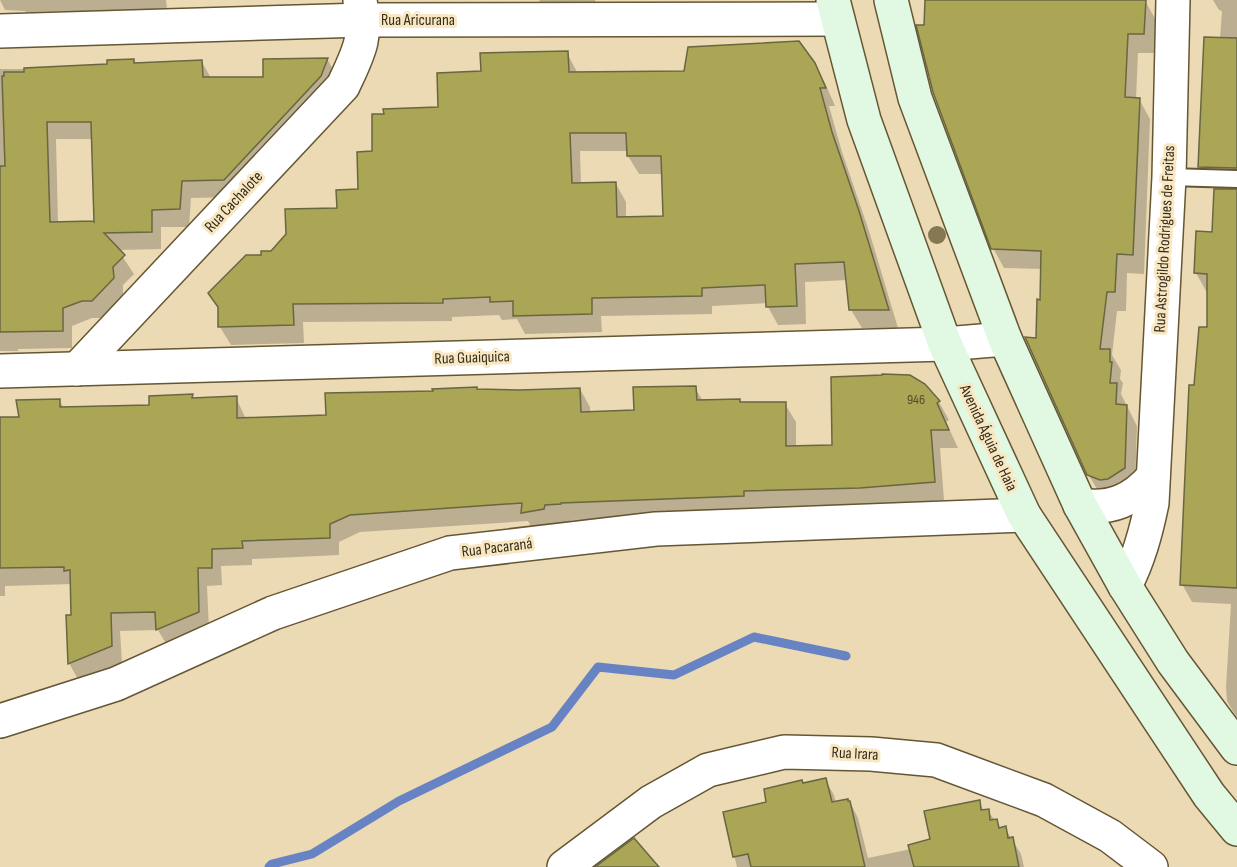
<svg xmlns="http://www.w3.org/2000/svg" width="1237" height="867" font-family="'Sofia Sans Condensed',sans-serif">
  <rect width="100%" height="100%" fill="#ebdab4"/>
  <g fill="#0003" fill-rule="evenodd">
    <path d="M0 0H166L167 10 26 12 25 11 5 10Z"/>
    <path d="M539 0H595L596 4 542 5Z"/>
    <path d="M926 0 1145 1 1156 20 1154 53H1138L1136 99H1139L1150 119 1144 274 1127 273 1126 311H1117L1112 355 1121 370 1120 379 1123 383 1121 394 1137 426 1135 488 1100 494 1088 474 1037 339 1042 301 1043 269 1004 268 993 248 944 27Z"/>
    <path d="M1213 0H1237V186L1210 185 1200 167 1220 39 1222 11 1219 10Z"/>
    <path d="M567 53 578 74 686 73 814 63 825 83 835 106H829L842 152 869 231 898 328H862L851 310 848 280 805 282 806 324 778 325 768 307V303L712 306V314L601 316 602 332 525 334 517 319 502 320 499 315 452 317V321L303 322 304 343 231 345 220 327 219 310 210 293 263 256 339 209 359 191 373 153 440 108 482 72ZM580 151H628V156L639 174H663L664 217 626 218V202L616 184 581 185Z"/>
    <path d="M327 59 337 76 234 197 191 198 189 227H161V249L118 250 134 274 123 285V296L102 318H92L72 326V348L18 349V351H0V69H69L108 65 134 61 135 64 202 62 211 78 264 79ZM56 139H93L96 226 58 223Z"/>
    <path d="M1237 190V718L1227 701 1226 687 1231 604 1192 602 1182 584 1196 387 1208 328 1209 291H1206L1196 273 1213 233Z"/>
    <path d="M695 388 703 401 785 404 796 422V447L833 446 939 402 949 420 946 422 958 448H940L944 500 871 506 753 509 754 514 571 520V522L555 523 554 527 533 530 528 521 360 532 339 542V555L252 559V565L221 566 222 585 207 586 209 630 168 647 158 630 120 631 122 664 79 681 69 663 73 616 72 584 5 586V596H0V419L21 418 59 400 64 408 150 406 192 396 194 399 236 398 246 419 328 417 477 391 580 389 590 407V413L635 412Z"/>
    <path d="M825 780 834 795 836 803 850 802 858 818 868 858 911 849 931 840 979 802 984 811H988L1001 829 1005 828 1021 854 1024 867H737L724 813 768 803 803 784Z"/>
  </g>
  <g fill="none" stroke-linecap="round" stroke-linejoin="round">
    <path stroke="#6783c3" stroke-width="9" d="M269 867 272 864 312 854 399 801 552 727 598 667 674 675 754 637 846 656"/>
  </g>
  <g fill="#aaa655" stroke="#686742" stroke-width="1.5" fill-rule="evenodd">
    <path d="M925 0H1146L1144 34H1128L1125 97 1140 98 1133 255 1117 254 1115 292H1107L1100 349H1110V362H1112L1110 383H1117L1116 404 1127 405 1125 468 1108 479 1100 480 1087 475 1025 337 1036 338 1037 299 1040 300 1041 251 991 249 933 92 916 25H924Z"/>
    <path d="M1204 37 1237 38V168L1198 167Z"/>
    <path d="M799 41 815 63 826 88H820L832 132 859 211 889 310H849L844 262 795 264 797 306 766 307 765 285 702 288V296L592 298V314L513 316V301L490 302V297L443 299V303L293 304 294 325 218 327V307L208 293 246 255H261V251H271L286 234 285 209 337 208 336 190 358 189 357 152 372 151V114H384L383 109 438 107 437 73 481 71 480 53 568 51 569 72 684 71 688 47ZM570 133H626L627 156H661L663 216 617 217 616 182 572 183Z"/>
    <path d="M328 58 321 76 224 180 182 181 180 209 152 210V232L104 233 125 255 113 267 114 278 92 301H82L63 308V331L0 332V166H5L2 76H4V72H24V68L107 64V60L134 59V63L202 60 203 77H263V59ZM47 122H91L94 222 93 221 50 222Z"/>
    <path d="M1214 189H1237V588L1180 585 1189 385H1194L1199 327H1207V274L1194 273 1196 231 1212 232Z"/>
    <path d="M882 374 910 375 925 384 940 401 937 403 949 430H931L935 482 860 488 744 491V496L561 503V504L545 505 544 509 521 513 522 503 350 515 330 524V538L242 541 243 548 212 549V568H198L199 612 156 630 155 612 111 613 112 646 68 664 66 615H71L70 570 64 571V567L0 568V417H19L16 400 60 399V407L149 405V396L193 394 192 398 237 396V418L326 415 325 393 433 391 432 389 477 387V389L520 390 580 388 581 412 634 410 633 387 696 386 697 400 740 399V402H786V446L832 445 831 377 882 375Z"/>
    <path d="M826 778 832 802 848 799V801H850L865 867H751L748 854 733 857 723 812 766 802 764 789 802 780 803 783Z"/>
    <path d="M980 800 981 810 989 809 990 820 997 819 999 828 1006 826 1008 838 1013 837 1019 867H914L908 845 930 839 924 811Z"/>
    <path d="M634 838 659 867H595Z"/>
  </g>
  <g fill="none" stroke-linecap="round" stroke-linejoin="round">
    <defs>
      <path id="service" d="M1169 177 1237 179"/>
      <g id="minor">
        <path d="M0 31 364 20 837 19"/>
        <path d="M77 369 343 86C358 54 368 37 360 1"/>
        <path d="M0 371 945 344 1005 339"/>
        <path d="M1080 505C1111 510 1133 500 1153 477"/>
        <path d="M1125 586C1139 559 1146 532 1152 503L1169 177 1173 0"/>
        <path d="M0 721 116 684 273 613 450 553 656 529 1024 515"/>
        <path d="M564 867 651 802 708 770 784 752 871 754 936 760 1044 800 1110 836 1151 867"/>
      </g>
      <g id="secondary">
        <path d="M833 0 864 120 945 344 1024 515 1209 795 1237 829"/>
        <path d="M891 0 915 98 1005 339 1080 505 1125 586 1173 662 1237 748"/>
      </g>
    </defs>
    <use href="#service" stroke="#655634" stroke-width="20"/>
    <use href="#minor" stroke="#655634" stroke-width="36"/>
    <use href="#secondary" stroke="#655634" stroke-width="36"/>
    <use href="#service" stroke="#fff" stroke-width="16"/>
    <use href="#minor" stroke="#fff" stroke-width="33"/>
    <use href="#secondary" stroke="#e1f9e3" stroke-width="33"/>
  </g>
  <circle fill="#877854" cx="937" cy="235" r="9"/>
  <g text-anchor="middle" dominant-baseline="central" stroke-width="6" stroke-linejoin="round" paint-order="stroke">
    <g font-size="14" fill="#524b2c">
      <text x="916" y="399">946</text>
    </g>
    <g font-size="16" fill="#342d1e" stroke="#f9e7c1">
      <text x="418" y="20">Rua Aricurana</text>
      <text transform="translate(234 202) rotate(-47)">Rua Cachalote</text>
      <text transform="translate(1165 239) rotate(-87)">Rua Astrogildo Rodrigues de Freitas</text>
      <text transform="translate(472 358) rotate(-2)">Rua Guaiquica</text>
      <text transform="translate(988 438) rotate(65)">Avenida Águia de Haia</text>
      <text transform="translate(497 548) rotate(-7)">Rua Pacaraná</text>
      <text transform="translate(855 754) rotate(3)">Rua Irara</text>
    </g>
  </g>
</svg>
